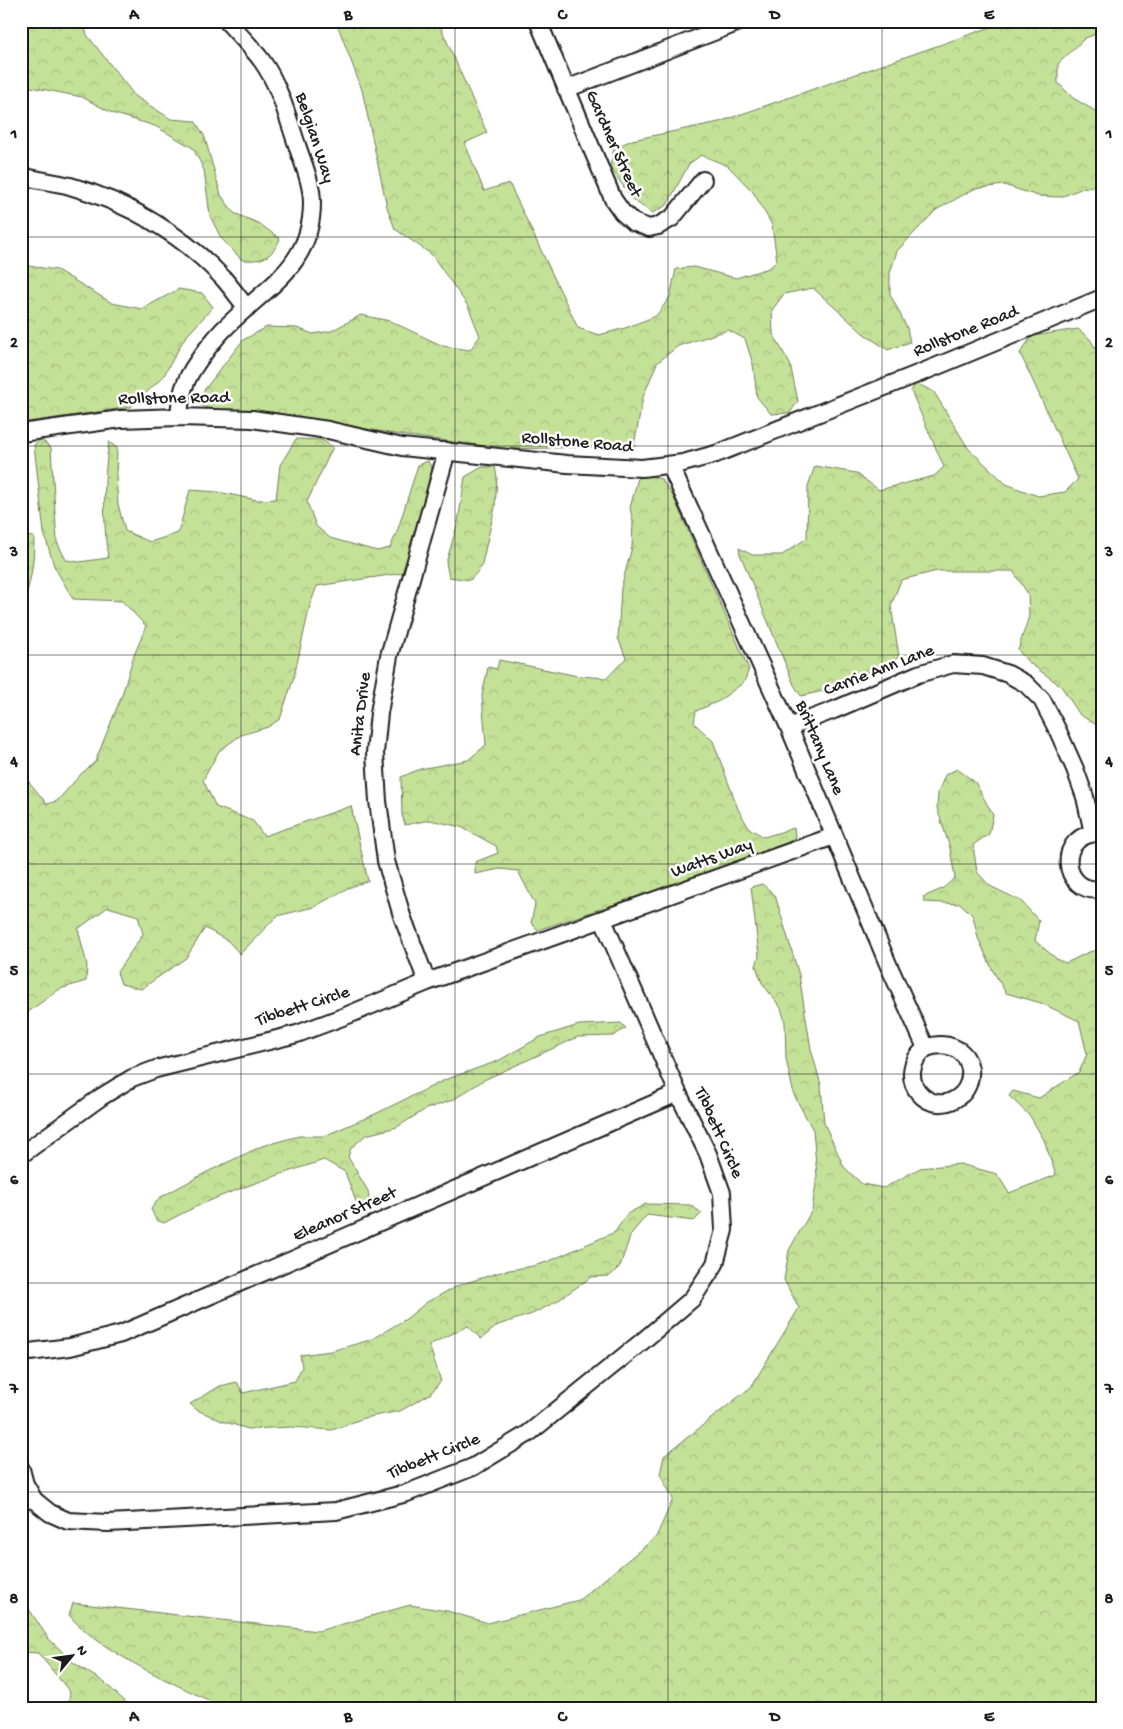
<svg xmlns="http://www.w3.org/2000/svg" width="1123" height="1729" font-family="'Gochi Hand',sans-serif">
  <defs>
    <pattern id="forest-crowns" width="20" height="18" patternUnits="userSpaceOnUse" patternTransform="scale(1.25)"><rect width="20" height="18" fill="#c4e198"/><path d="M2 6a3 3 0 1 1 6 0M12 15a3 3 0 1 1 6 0" fill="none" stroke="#a8c082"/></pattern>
  </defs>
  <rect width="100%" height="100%" fill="#fff"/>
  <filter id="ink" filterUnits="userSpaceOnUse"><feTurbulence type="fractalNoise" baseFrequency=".02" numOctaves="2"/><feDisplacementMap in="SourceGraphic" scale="10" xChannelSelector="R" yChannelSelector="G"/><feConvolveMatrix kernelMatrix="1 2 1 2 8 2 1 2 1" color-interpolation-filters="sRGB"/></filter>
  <g filter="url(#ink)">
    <g fill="url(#forest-crowns)" stroke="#707e5a">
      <path d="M21 21H83L87 35 135 96 171 119 195 121 204 135 221 195 234 213 260 224 280 239C271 259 262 261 242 260L221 238 210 216 204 170 193 148 155 126 112 113 82 97 21 85Z"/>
      <path d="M336 21H438L487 133 465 143 484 191 509 183 578 328 599 335 625 328 656 316 670 297 676 269 694 267 736 278 769 268 777 261 772 225 753 192 728 166 701 155 689 164 667 205 652 213 633 200 610 167 614 148 632 140 719 122 1008 21H1102V32L1085 38 1058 64V83L1073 98 1102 115V184L1083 188 1061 197 1038 196 1004 185 974 189 936 210 897 251 890 273V294L907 328 910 342 888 350 864 334 813 288 784 294 772 310 773 334 790 364 798 401 790 413 771 414 757 397 753 364 745 339 728 330 678 346 657 363 643 397 634 446 509 449 400 435 272 412H215L201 405V394L243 340 267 327 297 328 313 334 331 331 361 315 390 321 443 346 470 350 480 336 468 306 431 254 395 229 387 207 362 90Z"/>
      <path d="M21 265 57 270 112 303 142 309 179 289 202 293 213 307 184 339 163 377 131 407 21 423Z"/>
      <path d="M1078 329 1090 339 1102 359V723L1095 724 1080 715 1061 686 1028 662 1018 650 1029 616 1028 594 1013 571H937L901 580 891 606 899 656 894 661 828 690 801 696 794 685 740 554 739 548 752 555H782L807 538 808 486 815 466 856 473 879 490 934 476 944 467 911 391 916 383 934 392 968 448 1006 484 1038 496 1065 492 1078 479 1020 353 1032 336Z"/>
      <path d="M41 439 51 448 57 542 66 560 79 562 108 558C103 520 103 481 109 442L117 448 116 476 118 504 125 531 150 542 178 533 190 490 218 492 257 500 276 499 280 465 296 439 322 440 333 447 307 502 316 526 330 538 377 551 390 548 397 532 418 465 428 461 433 471 403 573 317 586 310 605 294 677 280 719 268 727 241 735 219 751 203 780 216 807 253 821 264 836 351 806 368 881 348 888 314 907 277 916 240 954 228 941 205 928 186 958 141 989 121 984 117 972 143 934 138 916 108 907 78 929 87 965 86 981 60 989 21 1017V772L47 804 57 801 81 774 95 762 122 695 133 658 146 626 122 601 73 599 54 566 44 533 34 445Z"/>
      <path d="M482 467H495L497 477 495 507 481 568 470 580 449 577 446 563 458 522 465 477Z"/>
      <path d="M648 475 661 479 673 496 749 669 744 682 719 701 696 711 694 723 713 741 738 809 749 828 764 837 794 828 795 837 781 848 538 930 531 923 535 904 518 871 500 869 475 874V862L498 853 496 846 461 827 430 820 405 825 402 815 401 777 420 769 468 760 486 745 482 696 488 667 497 669 499 660 578 676 607 678 626 658 618 638 621 588 632 547 633 522 630 508 638 478Z"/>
      <path d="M21 536 34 537C34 564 31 584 21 609Z"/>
      <path d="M957 769 975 782 993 815 989 834 973 845 977 872 990 886 1021 901 1039 921 1035 941 1058 960 1066 963 1089 952 1102 949V1708H222L221 1706C175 1684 101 1653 69 1615L73 1603 318 1631 410 1605 447 1611 488 1623 579 1600 656 1537 673 1499 660 1474 664 1456 751 1387 799 1308 784 1280 789 1250 812 1210 817 1176 813 1130 794 1095 786 1059 785 1022 781 1008 762 983 756 966 759 956 751 887 762 884 775 895 799 975 811 1049 821 1085 824 1123 844 1167 862 1184 884 1188 920 1168 960 1164 997 1174 1009 1193 1056 1175 1044 1140 1030 1116 1009 1096 1013 1091 1039 1098 1079 1072 1087 1054 1079 1021 1041 1003 1006 993 993 971 978 938 973 916 961 904 925 902 923 897 942 889 955 878 950 848 937 808 938 793 945 775Z"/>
      <path d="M621 1023 626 1028 613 1036 578 1037 484 1080 453 1100 426 1109 397 1127 366 1135 351 1148 348 1157 368 1191 370 1206 359 1210 345 1172 324 1160C270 1178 214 1195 164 1223L156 1220 151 1209 159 1198 207 1172 262 1146 299 1136H324L375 1114 447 1079 498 1061 540 1037 579 1025Z"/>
      <path d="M646 1204 690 1205 702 1213 694 1221 647 1215 631 1234 620 1266 610 1276 591 1277 556 1302 532 1314 498 1325 481 1339 468 1326 429 1345 441 1381 430 1394 400 1411 364 1418 332 1430 292 1427 248 1429 222 1421 197 1410 190 1404 220 1386 237 1382 243 1393 295 1381 302 1367 300 1355 331 1351 370 1340 406 1319 427 1302 459 1285 504 1271 533 1266 547 1262 615 1232 627 1214Z"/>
      <path d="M21 1597 48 1638 74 1663 105 1683 132 1708H68L70 1692 38 1653 21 1652Z"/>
    </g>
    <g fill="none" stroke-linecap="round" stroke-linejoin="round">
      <defs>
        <path id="service" d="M21 1509 34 1500"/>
        <g id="minor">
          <path d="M538 21 613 199 622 212 633 222 649 228 658 226 672 218 703 180"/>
          <path d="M566 89 742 21"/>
          <path d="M21 176C37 180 54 182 70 186 127 202 182 234 223 278 231 287 239 298 247 308"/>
          <path d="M179 417C180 404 181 392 187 380 192 367 216 336 227 326 266 287 312 266 312 203 312 184 304 166 298 148 288 119 280 86 262 61 252 47 238 34 227 21"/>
          <path d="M21 433 121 419 179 417 252 419 328 430 402 447 567 464 642 468 683 463 716 454 935 367 1102 298"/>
          <path d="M670 465 789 727 888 964 926 1048C890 1077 931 1123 962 1094 968 1088 971 1078 970 1069 966 1047 945 1041 926 1048"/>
          <path d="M789 727 834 710 918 674 953 664 983 666 1008 674 1026 684 1042 700 1058 731 1075 769 1085 797 1093 833"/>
          <path d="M1102 833C1054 831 1061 896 1102 889"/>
          <path d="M427 982 402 916 386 861 378 801 375 753 379 713 389 656 447 451"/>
          <path d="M21 1155 101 1097 132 1078 156 1069 297 1034 348 1015 427 982 834 836"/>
          <path d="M21 1353 70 1347 121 1334 678 1093"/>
          <path d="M21 1469 25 1484 34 1500 50 1513 68 1521 108 1523 336 1511 407 1493 473 1467 529 1433 644 1340 692 1299 715 1264 724 1230 722 1193 708 1154 678 1093 603 920"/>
        </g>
      </defs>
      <use href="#service" stroke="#1c1c1c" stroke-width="11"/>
      <use href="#minor" stroke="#1c1c1c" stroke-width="20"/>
      <use href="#service" stroke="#fff" stroke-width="8"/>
      <use href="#minor" stroke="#fff" stroke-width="16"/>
    </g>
  </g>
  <path fill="none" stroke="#1c1c1c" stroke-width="1" stroke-opacity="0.55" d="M241 21V1708M455 21V1708M668 21V1708M882 21V1708M21 237H1102M21 446H1102M21 655H1102M21 864H1102M21 1074H1102M21 1283H1102M21 1492H1102"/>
  <g text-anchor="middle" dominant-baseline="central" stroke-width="5" stroke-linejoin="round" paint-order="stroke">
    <g font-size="18" fill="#1c1c1c" stroke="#fff">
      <text transform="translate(314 138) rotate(72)">Belgian Way</text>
      <text transform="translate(613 144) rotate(66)">Gardner Street</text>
      <text transform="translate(966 332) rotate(-22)">Rollstone Road</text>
      <text transform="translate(174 399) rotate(-1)">Rollstone Road</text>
      <text transform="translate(577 443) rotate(5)">Rollstone Road</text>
      <text transform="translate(879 671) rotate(-21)">Carrie Ann Lane</text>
      <text transform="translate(361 714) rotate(-83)">Anita Drive</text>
      <text transform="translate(819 748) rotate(67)">Brittany Lane</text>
      <text transform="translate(712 859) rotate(-20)">Watts Way</text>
      <text transform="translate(303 1007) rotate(-18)">Tibbett Circle</text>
      <text transform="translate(718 1133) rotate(66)">Tibbett Circle</text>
      <text transform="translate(345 1215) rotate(-24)">Eleanor Street</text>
      <text transform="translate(434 1457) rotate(-22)">Tibbett Circle</text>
    </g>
  </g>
  <rect width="1123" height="1729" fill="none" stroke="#fff" stroke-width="55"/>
  <g transform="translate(72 1656) rotate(61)" stroke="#ffffff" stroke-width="4" paint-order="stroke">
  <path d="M0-4L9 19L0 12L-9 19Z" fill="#1c1c1c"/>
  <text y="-8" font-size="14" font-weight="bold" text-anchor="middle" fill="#1c1c1c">N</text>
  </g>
  <rect x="28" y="28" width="1068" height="1674" fill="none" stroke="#1c1c1c" stroke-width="2"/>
  <g font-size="16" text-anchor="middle" font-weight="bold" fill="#1c1c1c">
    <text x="134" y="19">A</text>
    <text x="348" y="19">B</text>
    <text x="562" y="19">C</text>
    <text x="775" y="19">D</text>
    <text x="989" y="19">E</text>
    <text x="14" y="138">1</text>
    <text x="1109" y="138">1</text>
    <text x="14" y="347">2</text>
    <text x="1109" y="347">2</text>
    <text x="14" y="556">3</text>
    <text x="1109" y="556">3</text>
    <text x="14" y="766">4</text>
    <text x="1109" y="766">4</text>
    <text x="14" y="975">5</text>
    <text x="1109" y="975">5</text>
    <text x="14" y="1184">6</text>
    <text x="1109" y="1184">6</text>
    <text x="14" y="1393">7</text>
    <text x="1109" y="1393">7</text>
    <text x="14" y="1603">8</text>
    <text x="1109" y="1603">8</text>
    <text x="134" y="1721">A</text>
    <text x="348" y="1721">B</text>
    <text x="562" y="1721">C</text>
    <text x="775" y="1721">D</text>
    <text x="989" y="1721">E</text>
  </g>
</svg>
